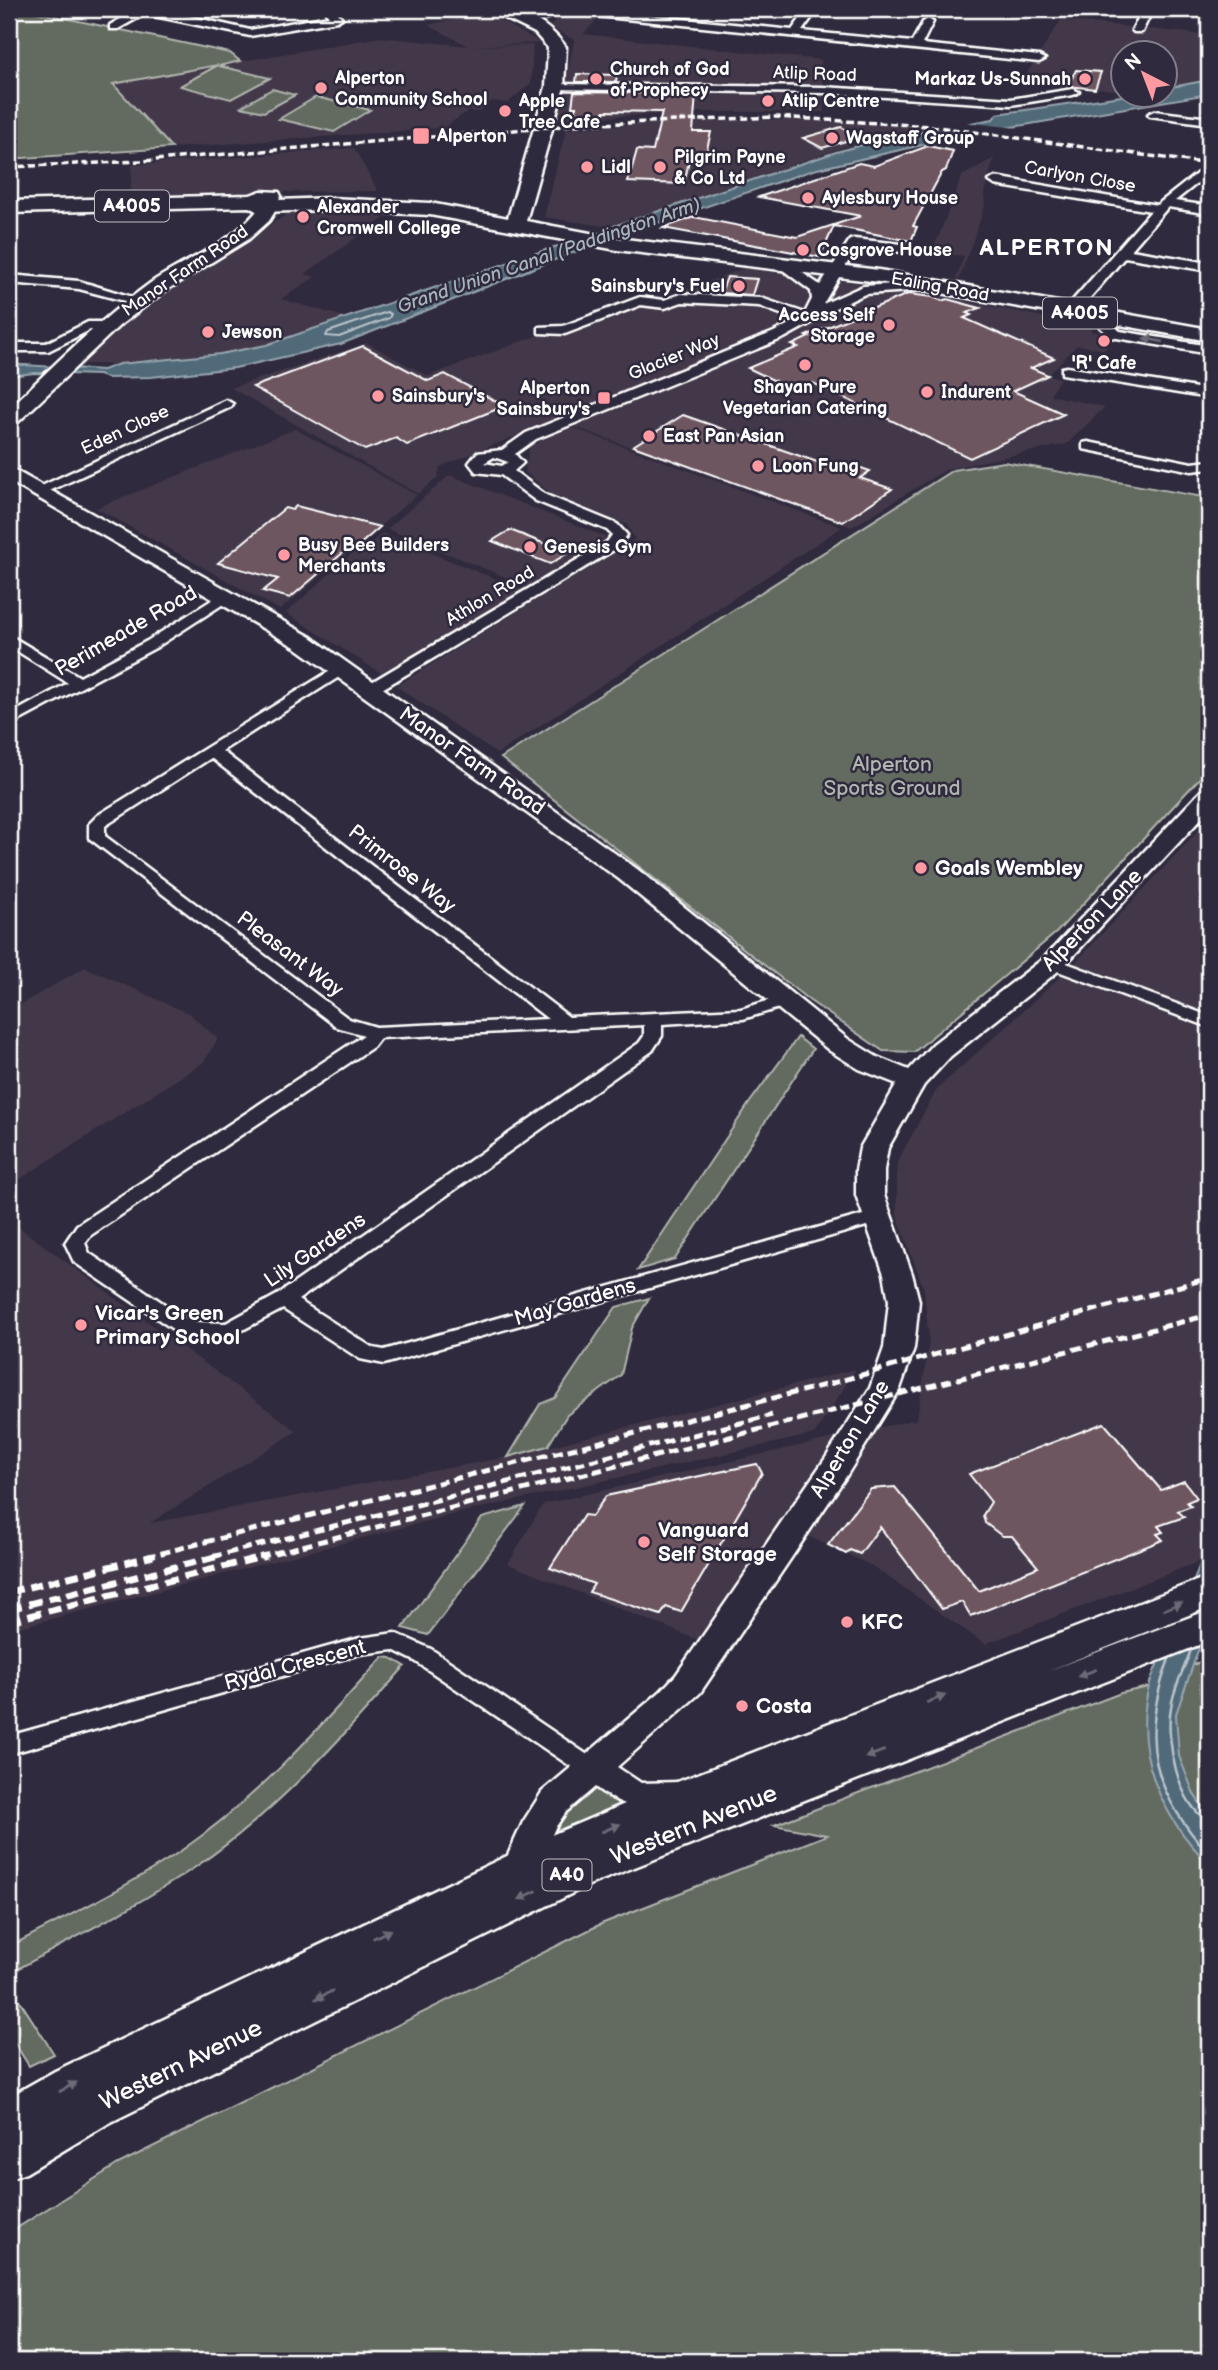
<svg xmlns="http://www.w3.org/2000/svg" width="1218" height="2370" font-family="'Balsamiq Sans',sans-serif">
  <rect width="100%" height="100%" fill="#2f2a3d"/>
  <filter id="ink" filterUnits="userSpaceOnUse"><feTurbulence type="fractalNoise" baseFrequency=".0143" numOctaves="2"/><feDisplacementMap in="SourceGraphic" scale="14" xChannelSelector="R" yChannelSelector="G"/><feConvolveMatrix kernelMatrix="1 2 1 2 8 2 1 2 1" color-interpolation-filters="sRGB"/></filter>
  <g filter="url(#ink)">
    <g fill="#423748">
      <path d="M485 12 541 43 473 46 533 45 531 83 508 103 492 101 479 112 469 111 443 128 172 148 112 84 380 37 468 46 428 25Z"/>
      <path d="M563 12 600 17 583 34 821 60 824 112H707L559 119 574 40 550 27Z"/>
      <path d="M1209 12V79L1166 88V52H1124L1123 91 1022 81 1061 20 1199 34Z"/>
      <path d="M696 120H812L937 127 844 147 609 227 544 217 566 129Z"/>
      <path d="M354 148 378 191 275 192 130 202 132 165Z"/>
      <path d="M994 158 984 193 985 206 959 280 956 279 964 256 932 253 962 176Z"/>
      <path d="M296 209 393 212 305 274 315 277 281 299 349 318 273 345 168 364H77L148 300Z"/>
      <path d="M744 268 908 290 1093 327 1090 331 1115 336 1104 350 1077 345 1048 375 1060 378 1050 395 1105 407 1067 444 947 469 852 527 555 420 440 467 438 477 418 494 231 388 367 343 428 376 544 333 562 335Z"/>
      <path d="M568 426 842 527 497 754 396 686 635 539 627 525 551 494 525 472 529 447Z"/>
      <path d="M295 429 417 495 280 610 96 508Z"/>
      <path d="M450 475 606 537 604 540 527 586 387 529Z"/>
      <path d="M382 533 523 590 382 674 286 613 355 551 360 552Z"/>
      <path d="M1209 819V1558L985 1644 872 1566 794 1530 713 1646 508 1564 543 1504 917 1419 929 1342 924 1290 897 1215V1162L937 1089 1071 967Z"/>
      <path d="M85 967 190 1014 218 1039 203 1063 9 1186V1011Z"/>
      <path d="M9 1220 297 1431 150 1523 508 1457 856 1369 815 1434 455 1514 9 1630Z"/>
    </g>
    <g fill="#636b5f" stroke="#b1b5af" stroke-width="2">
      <path d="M9 9H22L230 53 240 61 219 66 270 78 231 99 180 86 218 65 113 84 172 148 9 159Z"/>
      <path d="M272 89 295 95 264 112 241 107Z"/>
      <path d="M316 97 370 110 334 132 279 119Z"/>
      <path d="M1004 462 1209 498V768L1057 932 914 1052 883 1051 810 1001 501 758 953 470Z"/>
      <path d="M798 1037 813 1049 675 1259 638 1270 750 1102Z"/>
      <path d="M649 1298 632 1328 621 1375 567 1415 548 1446 508 1457 540 1404 555 1398 616 1307Z"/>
      <path d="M525 1506 428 1635 403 1628 482 1518Z"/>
      <path d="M383 1657 391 1658 405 1666C342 1738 274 1814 194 1868 135 1907 71 1939 9 1974V1947C67 1916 128 1887 182 1850 259 1797 321 1726 383 1657Z"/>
      <path d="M1209 1657V2361H9V2233L118 2164 601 1924 827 1835 774 1825 1121 1693 1153 1686Z"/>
      <path d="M601 1778 622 1803 561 1830 552 1827 554 1818Z"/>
      <path d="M9 1984 54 2054 29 2066 9 2034Z"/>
    </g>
    <g fill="#516a7a" stroke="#97a6af" stroke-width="2">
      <path d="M1209 80V94L970 134 813 170 590 246 341 344 235 368 151 377 107 378 99 375 34 373 9 376V364L103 370 119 364 220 354 266 345 554 247 574 243 614 228V226L836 152 888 138 993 119 997 114 1128 95 1166 94V88Z"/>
      <path d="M1209 1543V1619L1176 1714 1179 1756 1194 1794 1209 1818V1864C1162 1818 1132 1753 1149 1686 1156 1661 1172 1637 1182 1613 1191 1590 1198 1566 1209 1543Z"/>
    </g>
    <path fill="#2f2a3d" d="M964 122 1017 128 984 135 933 129Z"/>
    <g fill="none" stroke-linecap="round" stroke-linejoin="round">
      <path stroke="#b9c3ca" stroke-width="2" d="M387 312 391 314 389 318 339 337 326 336 328 332Z"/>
      <g stroke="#b9c3ca" stroke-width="2.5">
        <path d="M1191 1650C1184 1669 1174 1687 1171 1707 1165 1739 1178 1806 1209 1821"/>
        <path d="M1169 1659C1139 1738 1152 1792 1209 1854"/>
      </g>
    </g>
    <g fill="#6e5660" stroke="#fff" stroke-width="2">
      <path d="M1076 70 1101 72 1095 89 1068 86Z"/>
      <path d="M577 74 617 75 616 82H576Z"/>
      <path d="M574 92 696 94 693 132H711L706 153 691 152 684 184 628 182 637 150 653 151 662 112 604 111V114H592L591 117H574L576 107H572Z"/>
      <path d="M841 127 860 137 822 148 803 138Z"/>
      <path d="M928 146 953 151 946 170 942 172 913 226 917 227 911 241 834 226 820 257 663 228 694 217 797 237 861 216 759 197 859 163 874 166Z"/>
      <path d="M727 277 757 279 752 295 721 293Z"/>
      <path d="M908 294 933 297 942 301 947 299 980 308 967 313 971 315 964 318 1054 358 1031 368 1048 375 1013 391 1064 414 970 458 813 383 794 390 748 368 798 347 792 345 809 337 806 336Z"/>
      <path d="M363 346 428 381 445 374 505 406 407 445 396 438 365 450 253 387Z"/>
      <path d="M683 415 837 469 847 463 870 471 860 478 892 489 843 522 633 446Z"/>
      <path d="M296 506 380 527 357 547 351 546 290 598 263 591 278 579 218 563 285 508 292 510Z"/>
      <path d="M510 530 568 553 550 564 492 541Z"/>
      <path d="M1104 1423 1161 1490 1184 1481 1197 1498 1187 1502 1191 1506 1178 1511 1184 1517 1158 1526 1163 1532 1157 1534 1163 1540 971 1616 962 1602 942 1609 880 1527 860 1554 850 1550 846 1554 828 1545 871 1489 895 1487 979 1591 1038 1567 1012 1536H1002L985 1523 983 1515 991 1502 969 1474Z"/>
      <path d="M757 1464 762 1473 681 1612 666 1607 661 1615 589 1592 594 1584 550 1568 584 1515 592 1516 606 1496Z"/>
    </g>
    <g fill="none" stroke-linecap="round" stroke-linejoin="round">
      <defs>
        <g id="street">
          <path d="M137 9H158L250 30 329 16 324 9H335L342 18 337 21 250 36 145 14 118 29H110V25Z"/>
          <path d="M553 9H587L792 30 806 11 810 10 815 13 802 31 912 42 923 22 928 19 933 22 922 44 1039 56 1045 59 1039 62 558 12Z"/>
          <path d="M1143 9H1153L1142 32H1134L1132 30Z"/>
          <path d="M555 84 823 87 1011 99 1073 89 1079 92 1073 95 1011 105 823 93 551 89 549 87Z"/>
          <path d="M1154 111 1209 118V124L1150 116 1148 114Z"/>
          <path d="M1209 164V174L1175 201 1209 206V214L1168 207 1131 250 1209 263V271L1125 257 1076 314H1066V308L1151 211 995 185 989 181 995 177 1157 205Z"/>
          <path d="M854 239 902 244 908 248 902 252 857 247 823 304 863 286 926 282 932 286 926 290 865 294 816 317 813 322 784 338 536 439 515 454 523 463 514 471 546 495 617 524 627 535 617 548 377 692H365L363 689 365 686 607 542 612 535 607 530 536 501 501 475 476 472 469 463 477 453 502 450 526 433 774 332 797 320 759 306 682 302 665 308 641 305 565 334 539 333V327L563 326 640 297 664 300 681 294 761 298 805 313 812 299 811 291 775 264 777 261H785L820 285 850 240ZM494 457 508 462 502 466 484 463Z"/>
          <path d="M9 275 79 281 142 300 136 304 79 289 9 283Z"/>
          <path d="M1107 314 1112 315 1114 326 1120 331 1209 346V354L1111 337 1100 327V318Z"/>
          <path d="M88 322H106L113 326 106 330H90L48 351H9V343H46Z"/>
          <path d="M1067 367 1209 390V398L1062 374V368Z"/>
          <path d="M226 400 233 404 231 407 45 493H35L33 490Z"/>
          <path d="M1088 442 1192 463 1209 461V469L1192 471 1083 449V443Z"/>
          <path d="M226 591 231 593 234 596 231 599 157 647 9 726V715L68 683 9 646V635L80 677 147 641Z"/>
          <path d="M341 664 347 666 349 669 347 672 222 751 569 1017 741 1009 783 996 792 1001 789 1005 743 1019 662 1024V1036L652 1051 298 1300 373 1348 384 1350 877 1211 884 1213 887 1217 884 1221 384 1364 360 1359 283 1309 229 1337 187 1336 180 1334 74 1262 65 1243 77 1225 364 1035 337 1027 89 838V824L98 815ZM211 758 548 1019 376 1027 349 1019 105 836V826ZM644 1025V1036L639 1043 277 1295 226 1323 191 1322 89 1253 85 1243 91 1235 373 1047 380 1038Z"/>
          <path d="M1053 958 1209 1016V1027L1047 967 1044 963 1047 959Z"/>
          <path d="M395 1633 431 1649 601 1764 605 1770 601 1776 593 1779 585 1776 415 1661 393 1650 360 1654 9 1754V1736L360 1638Z"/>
        </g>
        <g id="secondary">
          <path d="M544 9H567L565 12 525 25 517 20 519 17Z"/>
          <path d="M268 203 277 208 269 221 249 239 165 291 119 326 16 424 9 426V409C54 365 98 321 149 284 186 258 236 243 262 204Z"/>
          <path d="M9 467 311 637 637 869 848 1039 877 1057 909 1070 933 1044 1044 958 1201 791 1209 789V810L1062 968 951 1056 924 1085 888 1148 884 1170V1195L912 1274 919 1301 914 1348 900 1389 847 1475 700 1693 617 1767 641 1783 680 1782 692 1786 697 1796 692 1806C657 1817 624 1809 595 1787L566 1812 555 1828 533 1876 521 1880 509 1876 503 1866 523 1822 542 1792 660 1692 676 1675 825 1459 870 1388 884 1348 889 1301 884 1274 856 1195V1170L860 1148 897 1084 859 1069 830 1051 619 879 295 647 9 481Z"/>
        </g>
        <path id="primary" d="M492 9C523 9 547 22 566 47L564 87 526 221 617 238 879 270 1209 329V341L879 282 617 250 430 215 330 210 258 212 249 207 9 213V201L250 195 261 191 279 192 281 196 279 200 330 198 430 203 508 218 546 87 548 48 535 33 494 13Z"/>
        <path id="highway" d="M1209 1576V1607L1047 1671 1209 1610V1641L589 1885 109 2123 26 2173 9 2179V2097L55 2071 549 1836 677 1782Z"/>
      </defs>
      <use href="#street" stroke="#fff" stroke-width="5"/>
      <use href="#secondary" stroke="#fff" stroke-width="5"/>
      <use href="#primary" stroke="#fff" stroke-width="5"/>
      <use href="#highway" stroke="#fff" stroke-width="5"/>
      <use href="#street" fill="#2f2a3d" fill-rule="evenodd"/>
      <use href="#secondary" fill="#2f2a3d" fill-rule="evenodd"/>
      <use href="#primary" fill="#2f2a3d" fill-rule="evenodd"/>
      <use href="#highway" fill="#2f2a3d" fill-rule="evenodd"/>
      <path stroke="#fff" stroke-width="3.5" stroke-dasharray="7 3.5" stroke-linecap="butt" d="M9 167 143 161 574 125 776 117 930 126 1209 164"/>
      <g stroke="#fff" stroke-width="5" stroke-dasharray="10 5" stroke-linecap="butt">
        <path d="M146 1557 833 1383 1209 1278"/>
        <path d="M212 1557 772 1415"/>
        <path d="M259 1557 1209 1315"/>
      </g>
      <g stroke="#fff" stroke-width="7" stroke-dasharray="13 7" stroke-linecap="butt">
        <path d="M9 1592 153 1556"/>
        <path d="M9 1609 219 1556"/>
        <path d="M9 1621 266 1556"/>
      </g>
    </g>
    <defs><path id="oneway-solid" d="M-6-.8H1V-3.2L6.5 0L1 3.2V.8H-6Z" transform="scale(1.75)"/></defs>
    <g fill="#6d6a77">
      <use href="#oneway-solid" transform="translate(1153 340) rotate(-170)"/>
      <use href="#oneway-solid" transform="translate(1173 1606) rotate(-22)"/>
      <use href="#oneway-solid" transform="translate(1087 1673) rotate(159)"/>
      <use href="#oneway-solid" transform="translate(936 1699) rotate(-21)"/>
      <use href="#oneway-solid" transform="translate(875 1754) rotate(159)"/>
      <use href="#oneway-solid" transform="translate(611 1828) rotate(-23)"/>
      <use href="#oneway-solid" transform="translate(528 1895) rotate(154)"/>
      <use href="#oneway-solid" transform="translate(382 1934) rotate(-26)"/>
      <use href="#oneway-solid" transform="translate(324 1995) rotate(154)"/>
      <use href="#oneway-solid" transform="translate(68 2087) rotate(-29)"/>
    </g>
  </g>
  <g fill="#ff9aa2" stroke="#2f2a3d" stroke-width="2.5">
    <circle cx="596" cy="79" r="7"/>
    <circle cx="1085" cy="79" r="7"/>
    <circle cx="321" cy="88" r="7"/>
    <circle cx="768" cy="101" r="7"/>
    <circle cx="505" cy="111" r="7"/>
    <rect x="412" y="127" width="18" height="18" rx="3.5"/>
    <circle cx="832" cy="138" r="7"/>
    <circle cx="587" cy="167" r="7"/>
    <circle cx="660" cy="167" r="7"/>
    <circle cx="808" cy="198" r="7"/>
    <circle cx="303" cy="217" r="7"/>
    <circle cx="803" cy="250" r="7"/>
    <circle cx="739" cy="286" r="7"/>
    <circle cx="889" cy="325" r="7"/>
    <circle cx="208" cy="332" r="7"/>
    <circle cx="1104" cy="341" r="7"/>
    <circle cx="805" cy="365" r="7"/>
    <circle cx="927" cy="392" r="7"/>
    <circle cx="378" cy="396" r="7"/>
    <rect x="597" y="391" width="14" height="14" rx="3.5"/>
    <circle cx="649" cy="436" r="7"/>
    <circle cx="758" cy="466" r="7"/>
    <circle cx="530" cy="547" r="7"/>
    <circle cx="284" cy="555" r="7"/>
    <circle cx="921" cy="868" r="7"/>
    <circle cx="81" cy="1325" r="7"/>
    <circle cx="644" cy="1542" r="7"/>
    <circle cx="847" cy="1622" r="7"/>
    <circle cx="742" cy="1706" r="7"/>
  </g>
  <g text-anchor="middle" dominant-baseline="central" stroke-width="5" stroke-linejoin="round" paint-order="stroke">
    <g font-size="18" font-weight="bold" fill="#fff" stroke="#2f2a3d" text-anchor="start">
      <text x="610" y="69">Church of God<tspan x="610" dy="21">of Prophecy</tspan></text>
      <text x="335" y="78">Alperton<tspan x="335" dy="21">Community School</tspan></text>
      <text x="1071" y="79" text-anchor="end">Markaz Us-Sunnah</text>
      <text x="519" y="101">Apple<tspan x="519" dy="21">Tree Cafe</tspan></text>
      <text x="782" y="101">Atlip Centre</text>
      <text x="437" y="136">Alperton</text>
      <text x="846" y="138">Wagstaff Group</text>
      <text x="674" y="157">Pilgrim Payne<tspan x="674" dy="21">&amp; Co Ltd</tspan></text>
      <text x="601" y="167">Lidl</text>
      <text x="822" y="198">Aylesbury House</text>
      <text x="317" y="207">Alexander<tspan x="317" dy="21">Cromwell College</tspan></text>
      <text x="817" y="250">Cosgrove House</text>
      <text x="725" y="286" text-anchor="end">Sainsbury's Fuel</text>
      <text x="875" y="315" text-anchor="end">Access Self<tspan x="875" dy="21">Storage</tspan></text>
      <text x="222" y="332">Jewson</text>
      <text x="1104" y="363" text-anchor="middle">'R' Cafe</text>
      <text x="805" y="387" text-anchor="middle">Shayan Pure<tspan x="805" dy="21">Vegetarian Catering</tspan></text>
      <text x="590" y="388" text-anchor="end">Alperton<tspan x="590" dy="21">Sainsbury's</tspan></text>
      <text x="941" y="392">Indurent</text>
      <text x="392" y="396">Sainsbury's</text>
      <text x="663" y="436">East Pan Asian</text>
      <text x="772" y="466">Loon Fung</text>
      <text x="298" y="545">Busy Bee Builders<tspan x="298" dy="21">Merchants</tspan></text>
      <text x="544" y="547">Genesis Gym</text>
    </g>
    <g font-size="18" fill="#fff" stroke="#2f2a3d">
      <text transform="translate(815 74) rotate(2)">Atlip Road</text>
      <text transform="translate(1080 177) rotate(10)">Carlyon Close</text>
      <text transform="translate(185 271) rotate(-34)">Manor Farm Road</text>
      <text transform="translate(940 287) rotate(10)">Ealing Road</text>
      <text transform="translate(674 357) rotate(-22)">Glacier Way</text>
      <text transform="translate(125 430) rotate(-25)">Eden Close</text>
      <text transform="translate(490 596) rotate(-31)">Athlon Road</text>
    </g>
    <g fill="#2f2a3d" stroke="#c1bfc5" stroke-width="2">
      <rect x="95" y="190.5" width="74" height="31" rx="5"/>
      <rect x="1043" y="297.5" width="74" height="31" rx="5"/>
      <rect x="542.5" y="1859.5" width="49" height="31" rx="5"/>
    </g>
    <g font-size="19" font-weight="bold" fill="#fff">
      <text x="132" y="206">A4005</text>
      <text x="1080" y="313">A4005</text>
      <text x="567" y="1875">A40</text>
    </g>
    <g font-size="19" font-style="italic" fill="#a8b4bc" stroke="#2f2a3d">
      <text transform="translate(549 256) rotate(-19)">Grand Union Canal (Paddington Arm)</text>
    </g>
    <g font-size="21" fill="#fff" stroke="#2f2a3d">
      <text transform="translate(126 631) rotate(-30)">Perimeade Road</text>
      <text transform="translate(472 761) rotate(35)">Manor Farm Road</text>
      <text transform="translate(402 869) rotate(38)">Primrose Way</text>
      <text transform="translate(1092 920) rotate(-46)">Alperton Lane</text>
      <text transform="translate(290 954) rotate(37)">Pleasant Way</text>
      <text transform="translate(315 1250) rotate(-34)">Lily Gardens</text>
      <text transform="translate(575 1302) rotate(-16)">May Gardens</text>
      <text transform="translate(850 1439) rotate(-59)">Alperton Lane</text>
      <text transform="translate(295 1665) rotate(-15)">Rydal Crescent</text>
    </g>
    <g font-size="21" fill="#b1b5af" stroke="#2f2a3d">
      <text x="892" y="764">Alperton<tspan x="892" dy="24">Sports Ground</tspan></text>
    </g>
    <g font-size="21" font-weight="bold" fill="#fff" stroke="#2f2a3d" text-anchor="start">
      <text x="935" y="868">Goals Wembley</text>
      <text x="95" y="1313">Vicar's Green<tspan x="95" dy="24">Primary School</tspan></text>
      <text x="658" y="1530">Vanguard<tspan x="658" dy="24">Self Storage</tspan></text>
      <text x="861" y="1622">KFC</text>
      <text x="756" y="1706">Costa</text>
    </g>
    <g font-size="23" font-weight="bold" letter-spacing="2" fill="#fff" stroke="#2f2a3d">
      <text x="1047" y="248">ALPERTON</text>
    </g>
    <g font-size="24" fill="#fff" stroke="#2f2a3d">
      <text transform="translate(694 1825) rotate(-22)">Western Avenue</text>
      <text transform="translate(181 2065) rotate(-26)">Western Avenue</text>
    </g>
  </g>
  <rect width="1218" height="2370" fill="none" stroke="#2f2a3d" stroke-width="35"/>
  <rect x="18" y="18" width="1183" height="2335" fill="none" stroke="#fff" stroke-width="2.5" filter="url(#ink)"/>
  <g transform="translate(1144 74) rotate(318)"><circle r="33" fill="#2f2a3d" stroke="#827f8b" stroke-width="2"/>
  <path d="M0-5L12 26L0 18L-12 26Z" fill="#ff9aa2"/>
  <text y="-10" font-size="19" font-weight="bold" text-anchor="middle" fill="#ffffff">N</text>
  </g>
</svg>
